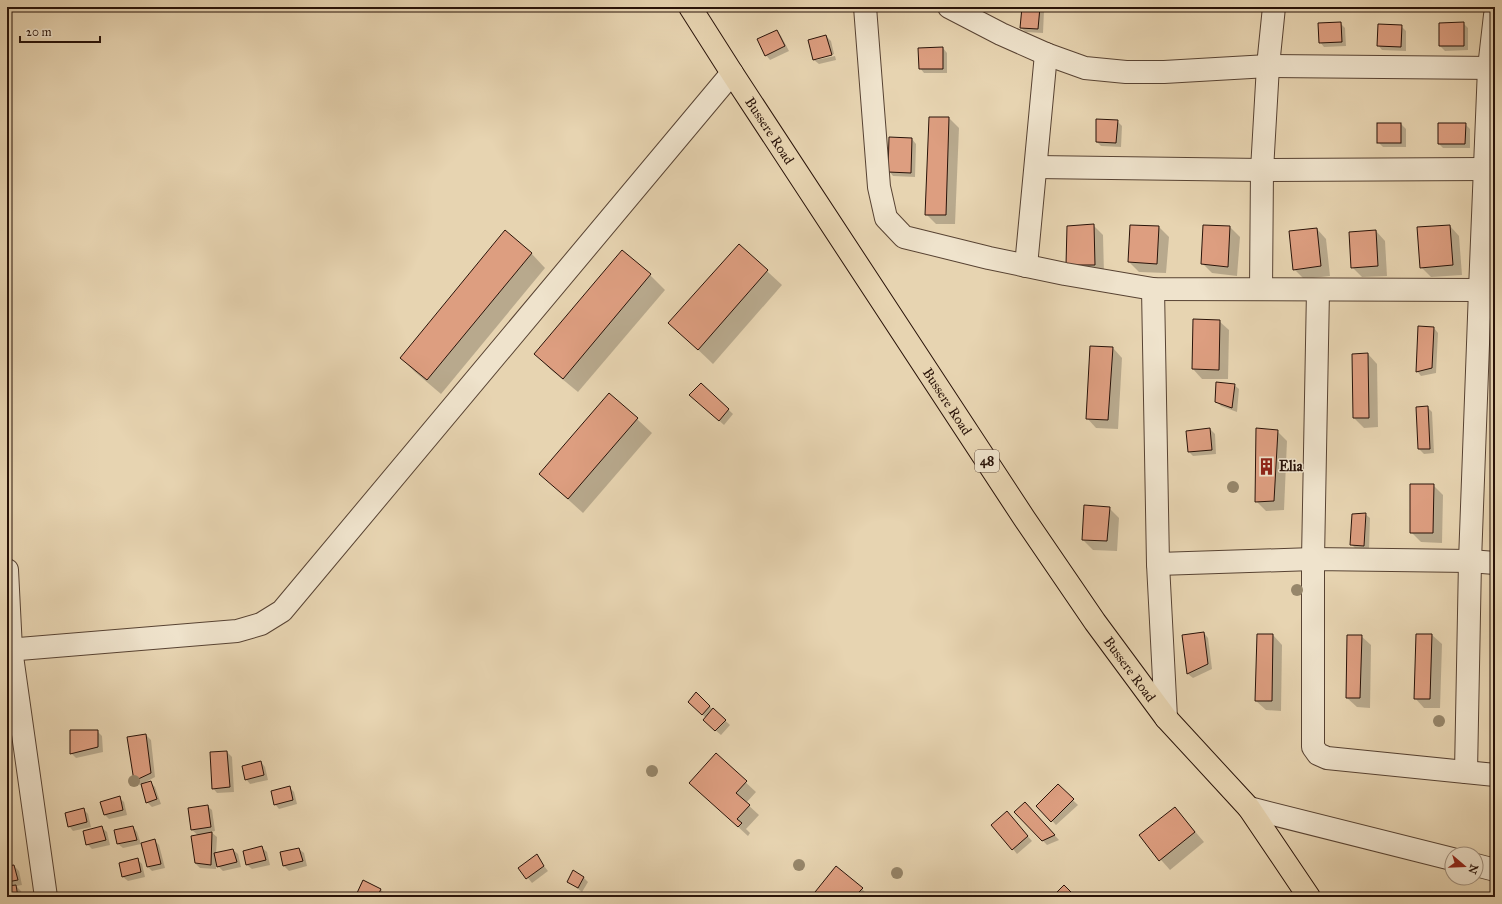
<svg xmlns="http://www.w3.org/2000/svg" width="1502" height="904" font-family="'IM FELL Great Primer',serif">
  <rect width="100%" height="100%" fill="#e7d4b1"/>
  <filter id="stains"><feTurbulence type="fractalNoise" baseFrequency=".005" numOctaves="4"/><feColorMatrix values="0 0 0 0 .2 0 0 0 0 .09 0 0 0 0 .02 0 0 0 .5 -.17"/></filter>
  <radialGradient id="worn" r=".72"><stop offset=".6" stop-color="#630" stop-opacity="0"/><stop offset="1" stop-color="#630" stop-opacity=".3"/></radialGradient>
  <g fill="#0003">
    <path d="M1023 7H1040L1044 11 1043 33 1026 32 1021 28Z"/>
    <path d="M1340 23 1345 28 1346 46 1324 47 1320 42Z"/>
    <path d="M1463 23 1468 28V50L1445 51 1440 46Z"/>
    <path d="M1401 26 1406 31V51L1382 50 1378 45Z"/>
    <path d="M777 31 781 36 789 51 770 60 766 55Z"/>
    <path d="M826 36 831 41 834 54 816 58V60L835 56 836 60 819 64 814 60Z"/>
    <path d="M943 48 947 53V73H924L920 68Z"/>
    <path d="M930 118H949L959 128 955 224H936L926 214Z"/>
    <path d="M1117 121 1122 126 1121 147 1101 146 1097 142Z"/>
    <path d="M1401 124 1406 129V147H1383L1378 142Z"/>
    <path d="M1465 124 1470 129V148H1443L1439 144Z"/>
    <path d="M912 139 916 144 915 177 893 176 889 171Z"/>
    <path d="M1094 226 1103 235 1104 274 1067 264Z"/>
    <path d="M1450 226 1459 236 1462 275 1431 277 1421 267Z"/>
    <path d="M1159 227 1169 237 1166 273 1139 272 1129 262Z"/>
    <path d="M1230 227 1240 237 1237 276 1212 273 1202 263Z"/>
    <path d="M1317 229 1326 239 1330 276 1304 279 1294 269Z"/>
    <path d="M1376 231 1385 241 1387 276 1362 277 1352 267Z"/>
    <path d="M739 245 782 285 713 364 670 323Z"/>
    <path d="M622 251 650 275 665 290 578 392 550 369 535 354Z"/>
    <path d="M531 253 545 268 441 394 415 372 401 358Z"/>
    <path d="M1194 320 1219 321 1229 330 1228 379H1202L1193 369Z"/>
    <path d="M1434 328 1438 333 1436 373 1421 376 1417 371Z"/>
    <path d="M1113 348 1122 358 1118 429 1096 428 1087 418Z"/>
    <path d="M1353 354H1368L1377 364 1378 427 1364 428 1354 418Z"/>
    <path d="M701 384 733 414 724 425 690 395Z"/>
    <path d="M1234 385 1239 389 1237 412 1221 406 1216 401Z"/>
    <path d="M1427 407 1432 412 1434 453 1424 454 1419 449Z"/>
    <path d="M637 419 652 433 583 513 540 474Z"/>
    <path d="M1210 429 1215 434 1216 454 1193 456 1189 452Z"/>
    <path d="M1277 431 1287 441 1284 510 1266 511 1256 501Z"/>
    <path d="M1433 485 1443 495 1442 543 1421 542 1411 532Z"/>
    <path d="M1109 508 1119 518 1117 551 1093 550 1083 540Z"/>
    <path d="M1365 514 1370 518 1369 550 1356 549 1351 544Z"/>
    <path d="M1204 633 1208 638 1212 669 1193 678 1188 674 1183 635Z"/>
    <path d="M1273 635 1282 645 1281 711 1266 710 1256 701Z"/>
    <path d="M1432 635 1442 644 1440 708H1424L1415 698Z"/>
    <path d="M1361 636 1371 645 1370 708 1357 707 1347 698Z"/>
    <path d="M696 694 730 725 721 735 708 724 706 718 689 702Z"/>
    <path d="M97 731 102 736 103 752 76 758 71 753Z"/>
    <path d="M146 735 151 740 155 777 142 784 151 783 155 787 161 804 152 807 147 802 141 784 139 785 135 781 129 738Z"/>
    <path d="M227 752 232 757 234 792 217 793 213 788Z"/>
    <path d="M716 755 756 792 746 803 759 815 746 829 750 833 748 836 690 783Z"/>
    <path d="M261 762 265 767 268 780 250 784 246 779Z"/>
    <path d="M1058 786 1078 805 1056 825 1038 806Z"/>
    <path d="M289 787 294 792 297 804 279 809 275 804Z"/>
    <path d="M119 798 124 802 127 815 109 819 105 815Z"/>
    <path d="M1025 804 1059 840 1047 845 1016 812Z"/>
    <path d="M207 806 212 810 215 831 211 832 217 837 216 854 233 850 238 854 241 867 223 871 218 866 216 861V869L200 868 195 863 199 836 192 830Z"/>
    <path d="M1175 808 1204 842 1170 870 1140 836Z"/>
    <path d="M83 809 88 814 91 827 73 831 69 826Z"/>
    <path d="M1011 817 1032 841 1017 854 1013 849Z"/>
    <path d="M133 827 137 832 141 844 123 848 118 844Z"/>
    <path d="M102 828 107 832 110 845 92 849 87 844Z"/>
    <path d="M155 841 159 845 165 868 152 871 148 867Z"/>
    <path d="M262 848 267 852 270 865 252 869 247 865 244 852Z"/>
    <path d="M299 849 304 853 307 866 289 871 284 866 281 853Z"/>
    <path d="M536 856 548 871 532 883 520 868Z"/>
    <path d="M138 860 142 864 145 877 128 881 123 877 120 864Z"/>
    <path d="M14 866 19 871 22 885 16 886 21 891 22 897H7V887H9L7 884V867Z"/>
    <path d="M584 878 588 882 582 892 568 881Z"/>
    <path d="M862 889 870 897H813Z"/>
    <path d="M381 890 385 894 384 897H363L358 892Z"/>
  </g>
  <g fill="#dd9e80" stroke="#291309">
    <path d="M1022 7H1040L1038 29 1020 28Z"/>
    <path d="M1341 22 1342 42 1319 43 1318 23Z"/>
    <path d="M1464 22V46H1439V23Z"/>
    <path d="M1378 24 1402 25 1401 47 1377 46Z"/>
    <path d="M777 30 785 46 765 56 757 39Z"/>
    <path d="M826 35 832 55 813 60 808 40Z"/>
    <path d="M943 47V69H919L918 48Z"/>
    <path d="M929 117H949L946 215H925Z"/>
    <path d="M1096 119 1118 120 1116 143 1096 142Z"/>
    <rect x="1377" y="123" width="24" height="20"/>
    <path d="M1438 123H1466L1465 144H1438Z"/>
    <path d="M889 137 912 138 911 173 888 172Z"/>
    <path d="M1094 224 1095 265H1066L1067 226Z"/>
    <path d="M1130 225 1159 226 1157 264 1128 262Z"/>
    <path d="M1203 225 1230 226 1228 267 1201 264Z"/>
    <path d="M1450 225 1453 265 1420 268 1417 227Z"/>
    <path d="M1317 228 1321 266 1293 270 1289 231Z"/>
    <path d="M505 230 532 253 427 380 400 358Z"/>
    <path d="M1376 230 1378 266 1351 268 1349 232Z"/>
    <path d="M739 244 768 270 698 350 668 323Z"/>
    <path d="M622 250 651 274 563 379 534 354Z"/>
    <path d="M1193 319 1220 320 1219 370 1192 369Z"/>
    <path d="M1418 326 1434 327 1432 368 1416 372Z"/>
    <path d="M1090 346 1113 347 1108 420 1086 419Z"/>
    <path d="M1368 353 1369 418H1353L1352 354Z"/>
    <path d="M1216 382 1235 384 1232 408 1215 402Z"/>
    <path d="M701 383 729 409 719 421 689 395Z"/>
    <path d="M609 393 638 418 568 499 539 474Z"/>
    <path d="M1428 406 1430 449H1418L1416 407Z"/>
    <path d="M1210 428 1212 450 1188 452 1186 431Z"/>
    <path d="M1256 428 1278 430 1274 501 1255 502Z"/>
    <path d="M1410 484H1434L1433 533H1410Z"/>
    <path d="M1084 505 1110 507 1107 541 1082 540Z"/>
    <path d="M1366 513 1364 546 1350 545 1352 514Z"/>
    <path d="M1204 632 1208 664 1187 674 1182 635Z"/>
    <path d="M1257 634H1273L1272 701H1255Z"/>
    <path d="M1416 634H1432L1430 699H1414Z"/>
    <path d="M1347 635H1362L1360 698H1346Z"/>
    <path d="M696 692 710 706 702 715 688 702Z"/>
    <path d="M713 708 726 720 715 731 703 720Z"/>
    <path d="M70 730H98V747L70 754Z"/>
    <path d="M146 734 151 773 134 781 127 737Z"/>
    <path d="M227 751 230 787 212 789 210 752Z"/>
    <path d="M716 753 747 781 736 793 750 805 737 819 742 823 738 827 689 783Z"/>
    <path d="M261 761 264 775 245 780 242 766Z"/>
    <path d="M151 781 157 799 146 803 141 784Z"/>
    <path d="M1058 784 1074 799 1051 822 1036 806Z"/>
    <path d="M290 786 293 800 274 805 271 791Z"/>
    <path d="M120 796 123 810 104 815 100 802Z"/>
    <path d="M1025 802 1055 835 1042 841 1014 812Z"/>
    <path d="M208 805 211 827 191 830 188 808Z"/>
    <path d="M1175 807 1195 832 1159 861 1139 835Z"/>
    <path d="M84 808 87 822 68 827 65 813Z"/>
    <path d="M1007 811 1028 836 1012 850 991 825Z"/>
    <path d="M102 826 106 840 86 845 83 831Z"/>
    <path d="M133 826 137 840 117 844 114 830Z"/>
    <path d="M212 832 211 865 195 863 191 836Z"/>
    <path d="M155 839 161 864 147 867 141 843Z"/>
    <path d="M262 846 266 860 246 865 243 851Z"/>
    <path d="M299 848 303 861 283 866 280 852Z"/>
    <path d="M233 849 237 862 217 867 214 853Z"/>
    <path d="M537 854 544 866 526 879 518 868Z"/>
    <path d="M138 858 141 872 122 877 119 863Z"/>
    <path d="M14 865 18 880 7 882V866Z"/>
    <path d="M836 866 863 888 857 894 861 897H811Z"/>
    <path d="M573 870 584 877 578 888 567 882Z"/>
    <path d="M363 880 381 889 377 897H366L357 893Z"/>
    <path d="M16 885 18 897H7V886Z"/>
    <path d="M1064 885 1076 897H1052Z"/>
  </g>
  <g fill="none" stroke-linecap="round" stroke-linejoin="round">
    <defs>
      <g id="minor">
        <path d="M865 7 879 187 886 218 904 237 989 258 1065 274 1153 289 1480 290"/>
        <path d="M949 7 1001 34 1046 54 1085 68 1126 72H1164L1268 66 1495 68"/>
        <path d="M1036 167 1262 170 1485 169"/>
        <path d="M1026 266 1046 54"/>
        <path d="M1153 289 1158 564 1166 718"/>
        <path d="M1261 289 1262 170 1268 66 1274 7"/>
        <path d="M1318 290 1313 559V747L1318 754 1327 758 1495 775"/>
        <path d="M1158 564 1313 559 1470 561 1495 563"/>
        <path d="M7 570 11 649 46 897"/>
        <path d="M7 650 237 631 261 624 282 611 732 73"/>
        <path d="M1466 772 1470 561 1480 290 1489 68 1495 15"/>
        <path d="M1249 808 1452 859"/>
        <path d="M1476 865 1495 870"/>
      </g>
      <g id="major">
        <path id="s1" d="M690 7 732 73 1024 518 1095 622 1166 718 1249 808 1309 897"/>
      </g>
    </defs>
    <use href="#minor" stroke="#584333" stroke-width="24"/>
    <use href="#major" stroke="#291309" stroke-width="24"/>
    <use href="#minor" stroke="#efe3cc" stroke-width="22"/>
    <use href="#major" stroke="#e7d4b1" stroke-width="22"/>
  </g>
  <g fill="#96866a">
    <circle cx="1233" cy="487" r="6"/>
    <circle cx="1297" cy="590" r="6"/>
    <circle cx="1439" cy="721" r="6"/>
    <circle cx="652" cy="771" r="6"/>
    <circle cx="134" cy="781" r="6"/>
    <circle cx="799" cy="865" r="6"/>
    <circle cx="897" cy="873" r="6"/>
  </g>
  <defs>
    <symbol id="building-bare" viewBox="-9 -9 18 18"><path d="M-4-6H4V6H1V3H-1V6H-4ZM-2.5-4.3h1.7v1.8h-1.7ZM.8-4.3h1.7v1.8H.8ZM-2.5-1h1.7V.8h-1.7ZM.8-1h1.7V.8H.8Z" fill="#8f2418" stroke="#efe3cc" stroke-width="2.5" paint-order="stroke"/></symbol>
  </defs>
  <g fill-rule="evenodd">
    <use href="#building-bare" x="1254" y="454" width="25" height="25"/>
  </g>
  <g text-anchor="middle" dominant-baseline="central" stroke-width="3" stroke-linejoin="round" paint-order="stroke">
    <rect fill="#efe3cc" stroke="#645144" stroke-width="1" x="975" y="450" width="24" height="22" rx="3"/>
    <g font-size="13" font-weight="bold" fill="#291309">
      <text x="987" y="461">48</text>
    </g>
    <g font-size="14" fill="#291309" stroke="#efe3cc">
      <text stroke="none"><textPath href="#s1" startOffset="147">Bussere Road</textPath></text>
      <text stroke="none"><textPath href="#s1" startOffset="471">Bussere Road</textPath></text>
      <text stroke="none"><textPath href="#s1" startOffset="795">Bussere Road</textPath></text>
    </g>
    <g font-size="14" font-weight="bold" fill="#291309" stroke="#efe3cc" text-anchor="start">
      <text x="1279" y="466">Elia</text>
    </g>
  </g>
  <rect width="1502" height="904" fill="none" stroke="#e7d4b1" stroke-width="24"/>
  <rect x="8" y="8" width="1486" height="888" fill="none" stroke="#291309" stroke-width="2"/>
  <rect x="12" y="12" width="1478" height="880" fill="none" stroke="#291309"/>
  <g transform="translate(1464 866) rotate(109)"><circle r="19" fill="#efe3cc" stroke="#a0907e"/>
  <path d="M0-3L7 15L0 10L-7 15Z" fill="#8f2418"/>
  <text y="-6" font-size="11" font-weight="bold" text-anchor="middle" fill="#291309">N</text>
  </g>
  <path d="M20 36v6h80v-6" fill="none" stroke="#291309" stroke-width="2"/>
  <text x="26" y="36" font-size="12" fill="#291309" stroke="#efe3cc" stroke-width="3" paint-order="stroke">20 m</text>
  <rect width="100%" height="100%" filter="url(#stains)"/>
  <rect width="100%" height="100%" fill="url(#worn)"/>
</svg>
